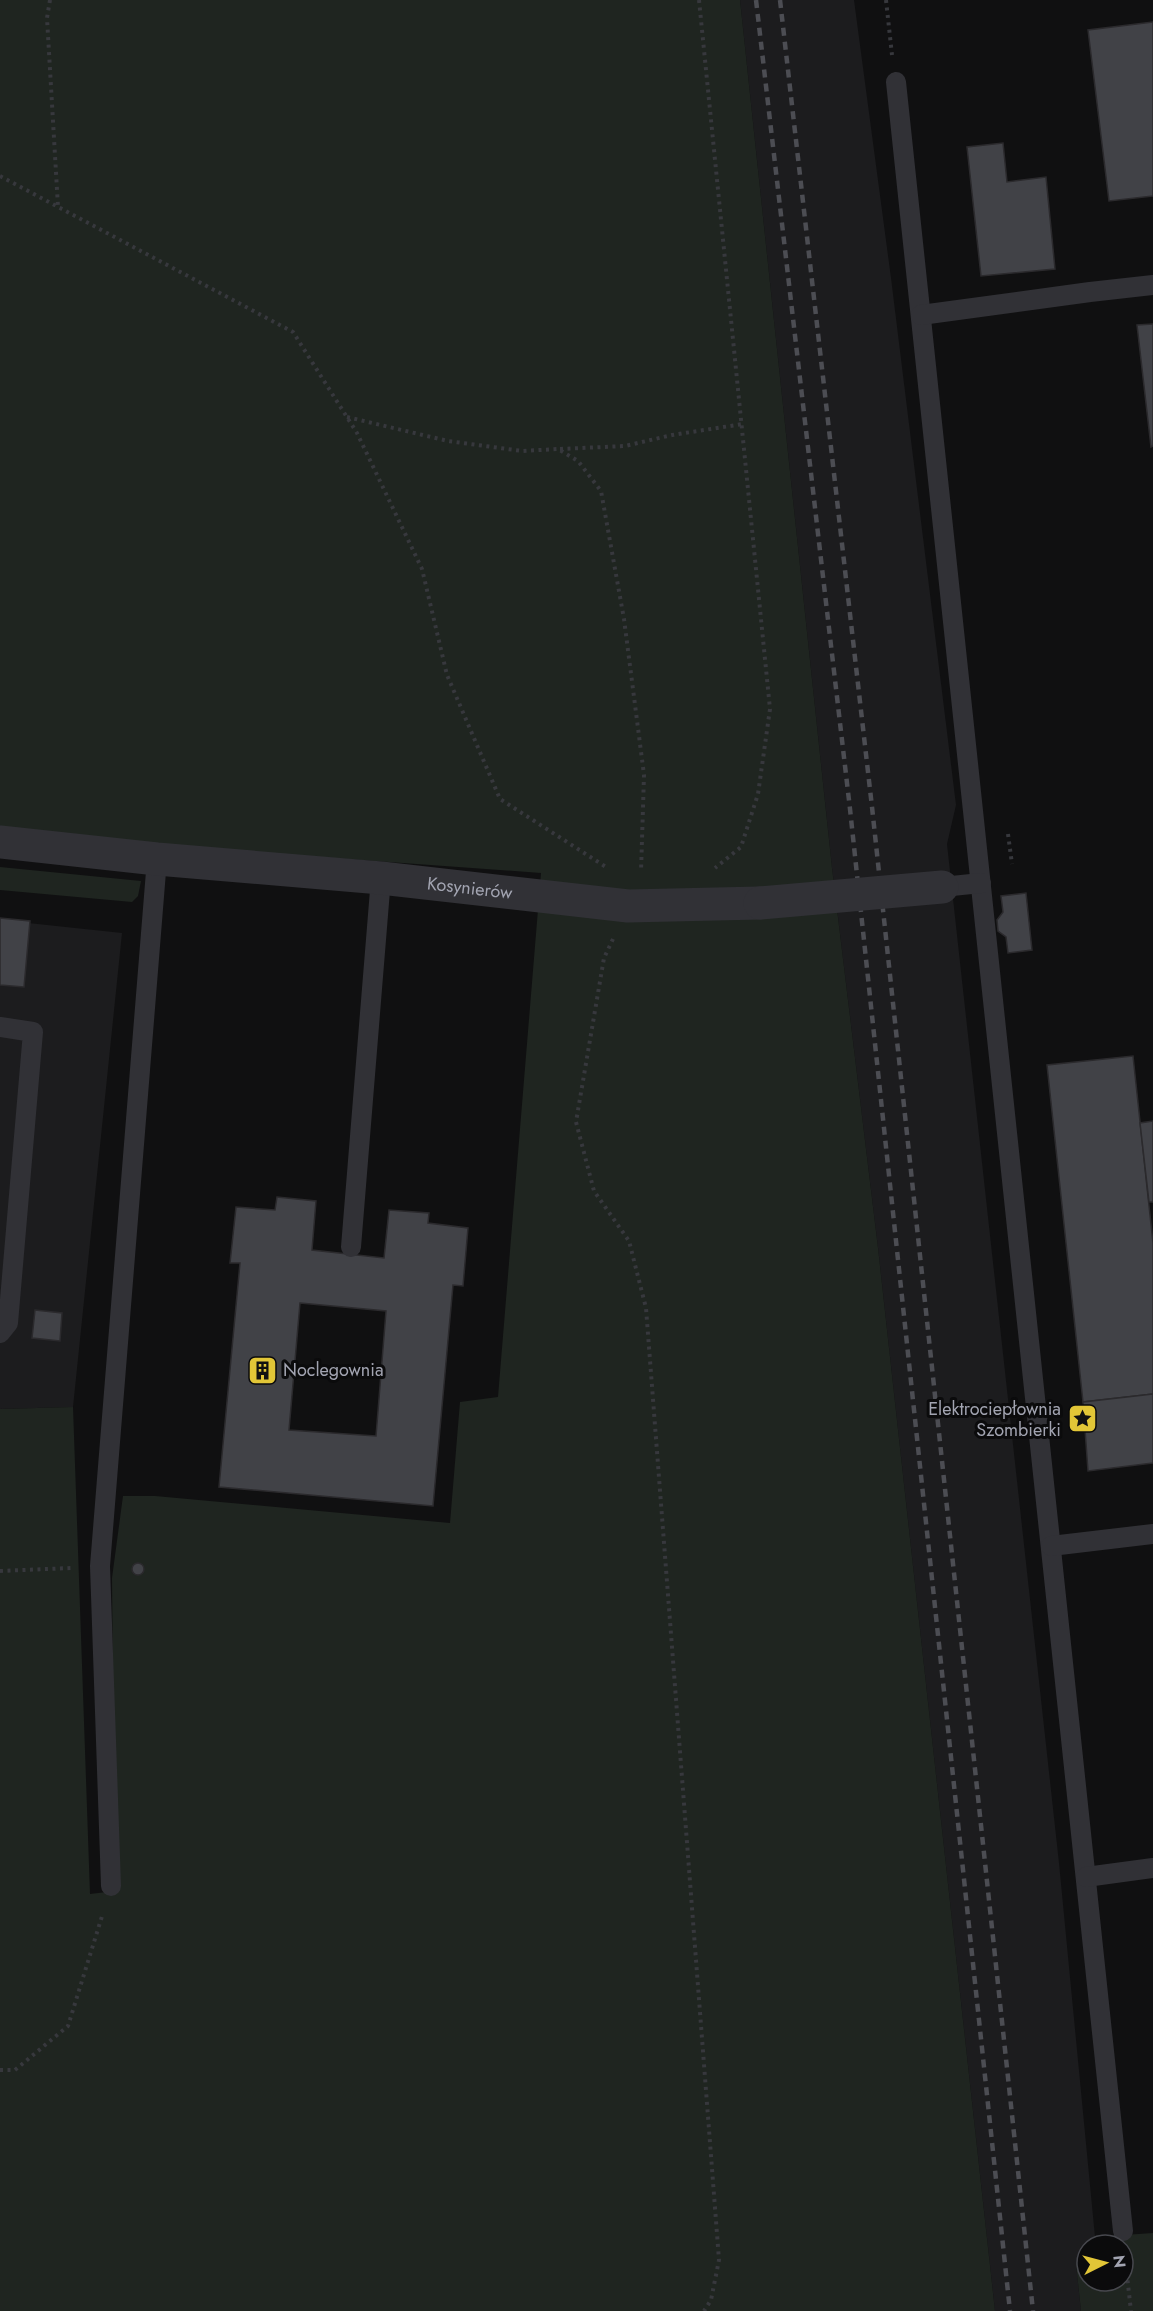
<svg xmlns="http://www.w3.org/2000/svg" width="1153" height="2311" font-family="Jost,sans-serif">
  <rect width="100%" height="100%" fill="#101011"/>
  <g fill="#1c1c1e">
    <path d="M740 0H854L891 278 956 805 947 844 1059 1863 1095 2237 1090 2245H1087V2249L1076 2264 1081 2311H995L878 1248 832 868Z"/>
    <path d="M0 920 122 933 73 1407 0 1409Z"/>
  </g>
  <g fill="#1f2520">
    <path d="M0 0H740L832 868 878 1248 995 2311H0V1409L73 1407 90 1894 115 1891 112 1578 123 1496H155L450 1523 460 1402 498 1397 541 873 197 848 0 842Z"/>
    <path d="M0 867 141 881 138 896 132 902 0 890Z"/>
    <path d="M1153 2233V2311H1081L1076 2264 1087 2249V2281H1123V2245H1090L1095 2237Z"/>
  </g>
  <g fill="#414247" stroke="#2b2a2d" stroke-width="1.5" fill-rule="evenodd">
    <path d="M1153 22V196L1109 201 1088 30Z"/>
    <path d="M1003 143 1007 182 1046 177 1055 269 981 276 967 147Z"/>
    <path d="M1153 324V446L1151 447 1137 325Z"/>
    <path d="M1026 893 1032 950 1008 953 1006 937 998 931 997 920 1003 912 1001 896Z"/>
    <path d="M0 918 30 921 24 987 0 985Z"/>
    <path d="M1133 1056 1153 1243V1394L1083 1402 1047 1065Z"/>
    <path d="M1153 1121V1202H1149L1140 1123Z"/>
    <path d="M277 1197 316 1201 312 1250 384 1258 389 1210 429 1213 428 1223 468 1228 463 1286 453 1285 433 1506 219 1487 240 1263H230L236 1207 275 1210ZM300 1303 386 1311 376 1436 289 1430Z"/>
    <path d="M35 1310 62 1313 60 1341 32 1338Z"/>
    <path d="M1153 1394V1463L1088 1471 1083 1402Z"/>
    <circle cx="138" cy="1569" r="6"/>
  </g>
  <g fill="none" stroke-linecap="round" stroke-linejoin="round">
    <g stroke="#37383d" stroke-width="4" stroke-dasharray="3 4.5" stroke-linecap="butt">
      <path d="M50 0 47 18 58 207"/>
      <path d="M699 0 770 709 758 794 741 847 715 868"/>
      <path d="M886 0 892 55"/>
      <path d="M0 176 293 332 357 433 422 569 447 675 500 799 606 867"/>
      <path d="M347 417 448 441 522 451 558 449 578 461 601 491 624 619 644 775 641 872"/>
      <path d="M560 449 625 446 672 435 743 424"/>
      <path d="M1008 834 1012 864"/>
      <path d="M613 939 604 958 576 1122 594 1191 629 1241 646 1308 719 2260 711 2300 704 2311"/>
      <path d="M0 1571 71 1568"/>
      <path d="M0 2070H15L68 2026 103 1913"/>
      <path d="M1125 2258 1131 2311"/>
    </g>
    <g stroke="#313136" stroke-width="20">
      <path d="M896 82 1123 2231"/>
      <path d="M921 315 1090 292 1153 285"/>
      <path d="M942 887 981 883"/>
      <path d="M0 1027 33 1032 8 1323 0 1333"/>
      <path d="M351 1247 381 878"/>
      <path d="M1051 1546 1153 1534"/>
      <path d="M1086 1877 1153 1868"/>
      <path d="M111 1886 100 1566 157 859"/>
    </g>
    <path stroke="#313136" stroke-width="33" id="s1" d="M0 842 157 859 381 878 628 906 760 903"/>
    <g stroke="#4c4d53" stroke-width="4.5" stroke-dasharray="8 6" stroke-linecap="butt">
      <path d="M756 0 850 809 1010 2311"/>
      <path d="M780 0 872 807 1033 2311"/>
    </g>
    <path stroke="#313136" stroke-width="33" d="M760 903 942 887"/>
  </g>
  <defs>
    <symbol id="building-square" viewBox="-11 -11 22 22"><rect x="-9" y="-9" width="18" height="18" rx="4" fill="#e2c637" stroke="#0b0b0c"/><path d="M-4-6H4V6H1V3H-1V6H-4ZM-2.5-4.3h1.7v1.8h-1.7ZM.8-4.3h1.7v1.8H.8ZM-2.5-1h1.7V.8h-1.7ZM.8-1h1.7V.8H.8Z" fill="#111"/></symbol>
    <symbol id="sight-square" viewBox="-11 -11 22 22"><rect x="-9" y="-9" width="18" height="18" rx="4" fill="#e2c637" stroke="#0b0b0c"/><path d="M0-6L1.8-2.2L6-1.7L2.9 1.2L3.7 5.4L0 3.3L-3.7 5.4L-2.9 1.2L-6-1.7L-1.8-2.2Z" fill="#111"/></symbol>
  </defs>
  <g fill-rule="evenodd">
    <use href="#building-square" x="246" y="1354" width="33" height="33"/>
    <use href="#sight-square" x="1066" y="1402" width="33" height="33"/>
  </g>
  <g text-anchor="middle" dominant-baseline="central" stroke-width="6" stroke-linejoin="round" paint-order="stroke">
    <g font-size="18" fill="#a2a4b1" stroke="#0b0b0c">
      <text stroke="none"><textPath href="#s1" startOffset="472">Kosynierów</textPath></text>
    </g>
    <g font-size="18" fill="#a2a4b1" stroke="#0b0b0c" text-anchor="start">
      <text x="283" y="1370">Noclegownia</text>
      <text x="1061" y="1409" text-anchor="end">Elektrociepłownia<tspan x="1061" dy="21">Szombierki</tspan></text>
    </g>
  </g>
  <g transform="translate(1105 2263) rotate(84)"><circle r="28" fill="#0b0b0c" stroke="#47484e" stroke-width="1.5"/>
  <path d="M0-4.5L10 22L0 15L-10 22Z" fill="#e2c637"/>
  <text y="-9" font-size="16" font-weight="bold" text-anchor="middle" fill="#a2a4b1">N</text>
  </g>
</svg>
